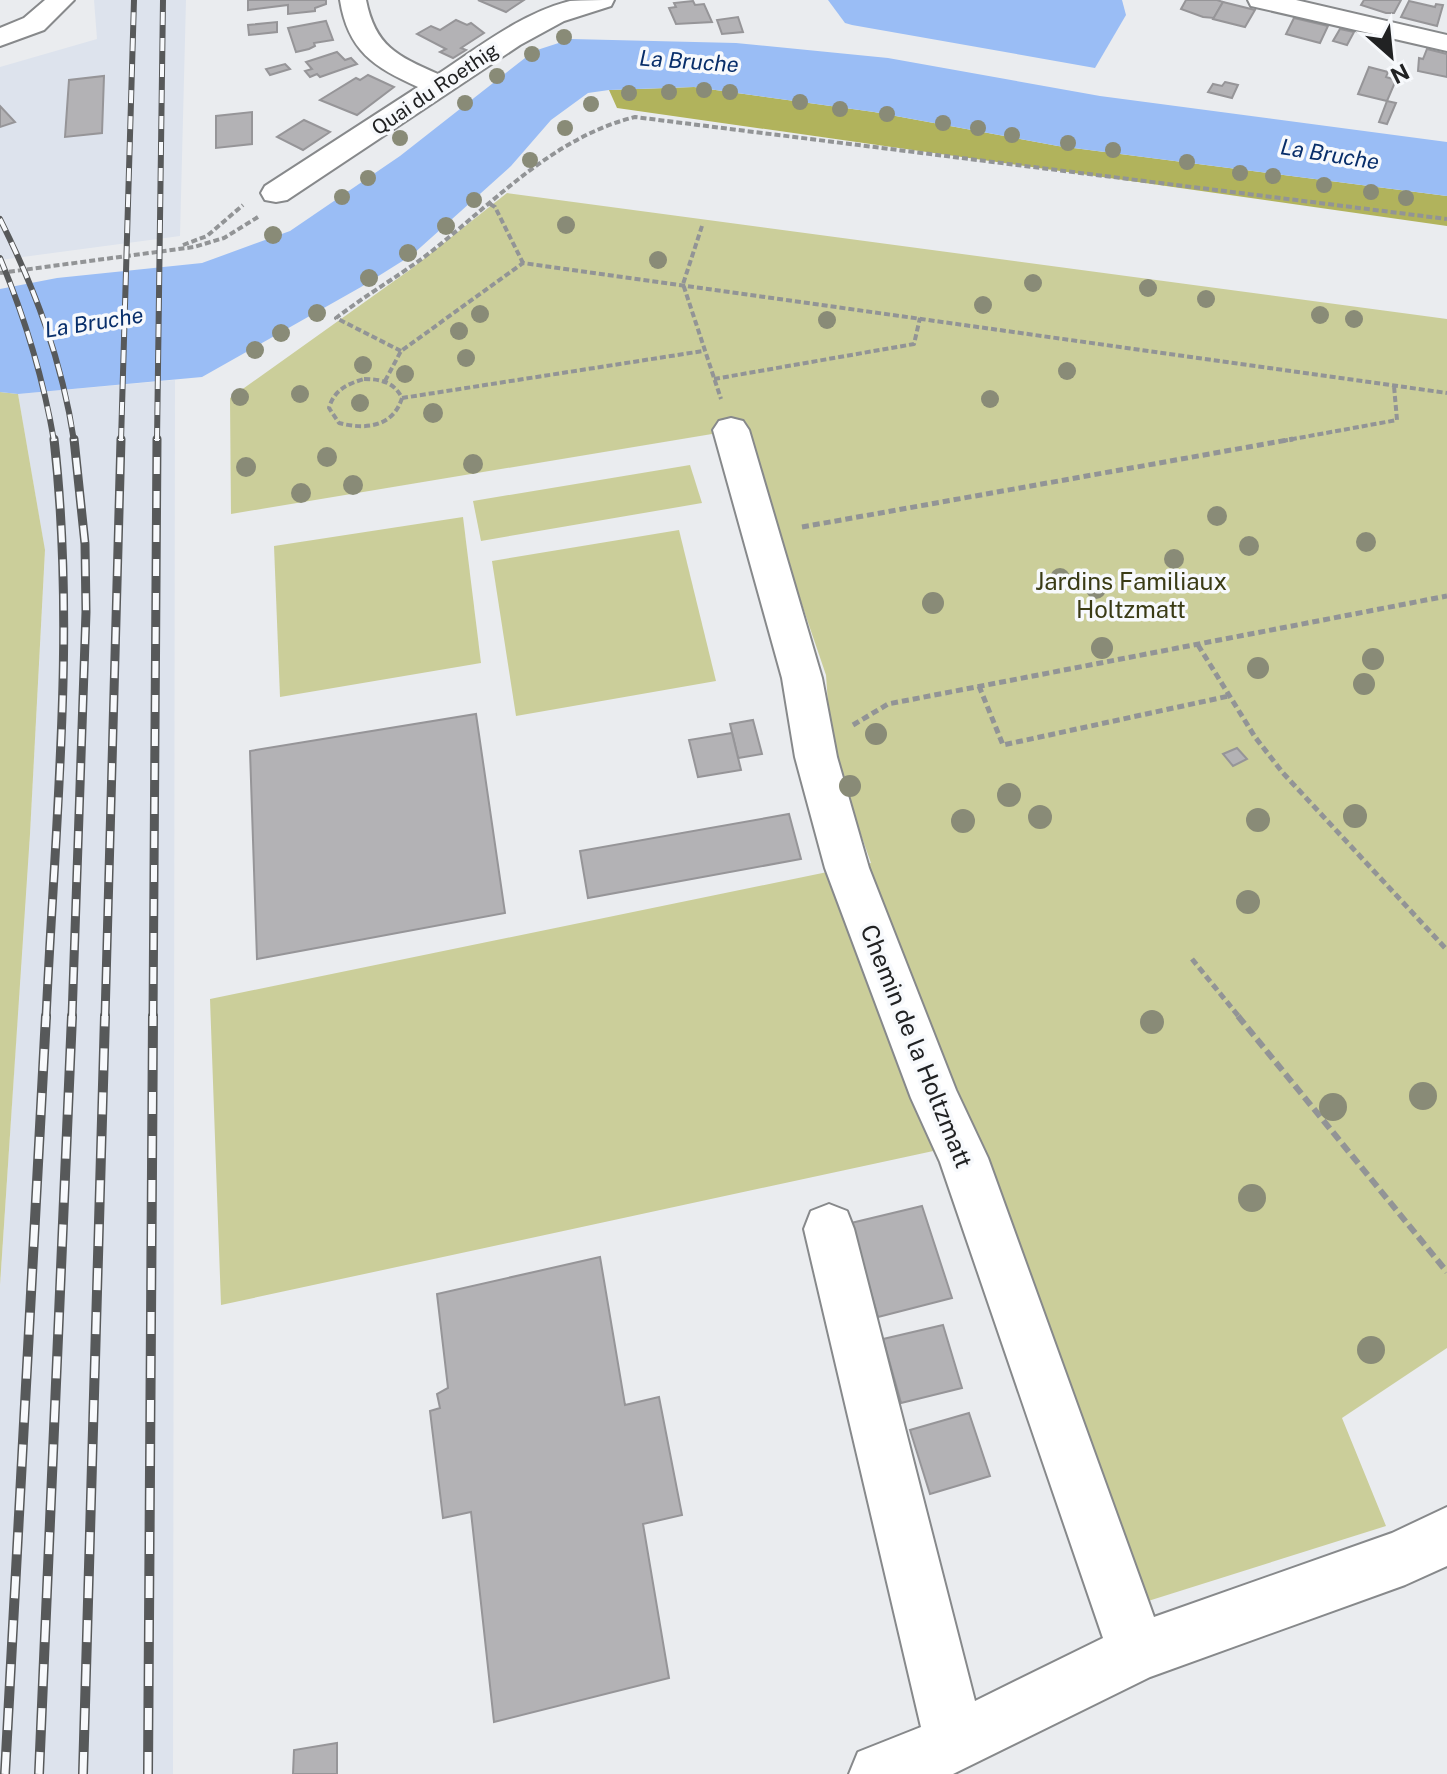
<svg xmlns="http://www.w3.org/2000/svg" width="1447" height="1774" font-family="'Public Sans',sans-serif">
  <rect width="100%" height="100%" fill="#eaecef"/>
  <g fill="#dde3ed">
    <path d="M94 0H186L180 236 0 260V67L97 39Z"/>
    <path d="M175 380 173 1774H0V1285L30 834 45 551 18 394Z"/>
  </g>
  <g fill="#cbce9a">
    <path d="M507 193 1447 319V1348L1342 1418 1386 1526 1145 1602 975 1142 221 1305 210 999 871 863 850 804 830 733 826 675 742 429 231 514 230 398 411 269Z"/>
    <path d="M0 392 18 394 45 550 30 834 0 1285Z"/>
    <path d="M690 465 702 503 481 541 473 501Z"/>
    <path d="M463 517 481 663 280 697 274 546Z"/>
    <path d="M679 530 716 681 516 716 492 561Z"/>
  </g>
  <path fill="#b1b35c" d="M694 87 874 112 1058 146 1447 196V226L617 108 609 90Z"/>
  <g fill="#9abdf5">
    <path d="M828 0H1122L1126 15 1095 68 852 25 845 23Z"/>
    <path d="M571 39 736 43 888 58 1100 96 1447 142V196L1058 146 874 112 694 87 609 90 588 93 551 120 511 166 412 255 361 287 202 377 18 394 0 392V289L57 278 202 263 290 231 400 156 534 51Z"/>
  </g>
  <g fill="#b3b2b5" stroke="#969598" stroke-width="2">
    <path d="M248 0H326V4L315 8V11L288 14V5L248 10Z"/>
    <path d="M478 0H524L506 12Z"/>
    <path d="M1186 0H1217L1223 2 1214 18 1203 17 1181 9Z"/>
    <path d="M1364 0H1401L1394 13H1386L1361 5Z"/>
    <path d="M693 1 695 5 704 4 712 22 676 24 669 8 676 7 674 3Z"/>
    <path d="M1409 1 1435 7 1436 4 1443 5 1437 26 1401 17Z"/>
    <path d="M1223 2 1255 10 1245 27 1213 19Z"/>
    <path d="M738 17 743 32 722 34 717 20Z"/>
    <path d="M1294 18 1328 26 1320 43 1286 34Z"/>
    <path d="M456 20 467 25 471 23 484 33 461 48 466 50 453 58 440 52 446 49 417 34 431 26 440 30Z"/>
    <path d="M326 21 333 40 314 43 315 46 309 49 296 52 288 28Z"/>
    <path d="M277 22V32L249 35 248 25Z"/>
    <path d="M1340 29 1354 32 1347 45 1333 41Z"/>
    <path d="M1427 49 1447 54V77L1418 71 1419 58 1423 59Z"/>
    <path d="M337 52 345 60 351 58 357 64 320 77 317 74 310 77 305 71 312 69 306 62Z"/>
    <path d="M285 64 290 69 270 75 266 69Z"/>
    <path d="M1369 67 1388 72 1386 77 1396 80 1387 101 1358 94Z"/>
    <path d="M368 75 394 87 357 115 320 100 356 78 360 80Z"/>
    <path d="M104 76 102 133 65 137 69 80Z"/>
    <path d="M1225 82 1238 85 1232 98 1208 92 1213 84 1222 86Z"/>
    <path d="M1387 101 1396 103 1387 124 1379 122Z"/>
    <path d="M0 106 15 122 0 127Z"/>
    <path d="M252 112V144L216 148V116Z"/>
    <path d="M304 120 330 132 303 150 277 137Z"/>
    <path d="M476 714 505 913 257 959 250 751Z"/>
    <path d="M753 720 762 754 738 758 730 724Z"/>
    <path d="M732 733 741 770 698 777 689 740Z"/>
    <path d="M1237 748 1247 759 1233 766 1223 754Z"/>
    <path d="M789 814 801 859 588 898 580 851Z"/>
    <path d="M922 1206 952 1298 878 1317 851 1223Z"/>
    <path d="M600 1257 625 1405 659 1397 682 1515 643 1524 669 1678 494 1722 471 1512 443 1518 430 1411 440 1408 437 1394 448 1388 437 1294Z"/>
    <path d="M943 1325 962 1388 901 1403 883 1339Z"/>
    <path d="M969 1413 990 1476 930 1494 910 1430Z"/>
    <path d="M337 1743V1774H293L294 1750Z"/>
  </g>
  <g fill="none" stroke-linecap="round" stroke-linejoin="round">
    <defs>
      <g id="minor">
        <path d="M45 0H74L44 30 0 46V28L24 18Z"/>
        <path d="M340 0H366C375 46 397 56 438 74 479 47 522 13 570 1 584 0 600 0 614 0L611 6 564 21 520 45 287 200 276 202 265 200 261 193 265 186 418 87C374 67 348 51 340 0Z"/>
        <path d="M1248 0H1296L1447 35V51L1251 6Z"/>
        <path d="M731 418 743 421 749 430 822 678 837 757 869 868 956 1090 988 1158 1154 1617 1392 1533 1447 1507V1566L1405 1585 1150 1677 953 1774H849L858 1752 921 1727 804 1229 811 1211 829 1204 847 1211 854 1229 975 1701 1103 1638 940 1162 911 1098 825 868 795 757 782 678 713 430 719 421Z"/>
      </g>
    </defs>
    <use href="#minor" stroke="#87898b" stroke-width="4"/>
    <g stroke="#929496" stroke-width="4" stroke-dasharray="6 3" stroke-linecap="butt">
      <path d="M490 204 495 207 523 263"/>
      <path d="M702 226 683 284 721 399"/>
      <path d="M183 245 207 236 243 205"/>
      <path d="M0 273 194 247 224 238 258 217"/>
      <path d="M401 351 336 318C367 294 401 275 432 251 495 201 554 137 635 117L1447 219"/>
      <path d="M364 379C381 379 394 382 402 398 393 427 366 430 339 423L329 408C334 390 347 384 364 379Z"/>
      <path d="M714 379 914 344 920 318"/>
      <path d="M385 381 401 351 523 263 1447 393"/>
      <path d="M402 398 703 351"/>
      <path d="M1282 441 1397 420 1394 386"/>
    </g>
    <g stroke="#929496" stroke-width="5" stroke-dasharray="7 4" stroke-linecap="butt">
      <path d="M802 527 1293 439"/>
      <path d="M1198 645 1255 737 1283 773 1447 950"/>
      <path d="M979 686 1003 745 1229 696"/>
      <path d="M853 725 888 704 1447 596"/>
      <path d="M1192 959 1240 1018"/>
    </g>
    <path stroke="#929496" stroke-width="6" stroke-dasharray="10 5" stroke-linecap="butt" d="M1238 1016 1447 1272"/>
    <use href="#minor" fill="#fff" fill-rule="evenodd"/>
    <defs>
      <g id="rail-far2">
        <path d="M0 219C36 291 62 361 74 441"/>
        <path d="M0 258C25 318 43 377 54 441"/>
        <path d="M121 441 134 0"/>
        <path d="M157 441 163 0"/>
      </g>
      <g id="rail-far1">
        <path d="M46 1018C55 825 76 631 54 439"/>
        <path d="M72 1018 86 612 85 544 74 439"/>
        <path d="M105 1018 121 439"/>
        <path d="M153 1018 157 439"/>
      </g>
      <g id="rail">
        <path d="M5 1774 46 1016"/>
        <path d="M39 1774 72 1016"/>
        <path d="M83 1774 105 1016"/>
        <path d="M148 1774 153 1016"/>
      </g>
    </defs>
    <use href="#rail-far2" stroke="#57595a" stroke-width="6"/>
    <use href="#rail-far1" stroke="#57595a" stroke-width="9"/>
    <use href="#rail" stroke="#57595a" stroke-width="10"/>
    <use href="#rail-far2" stroke="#f7f9fc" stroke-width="4" stroke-dasharray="13" stroke-linecap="butt"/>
    <use href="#rail-far1" stroke="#f7f9fc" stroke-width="6" stroke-dasharray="17" stroke-linecap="butt"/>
    <use href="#rail" stroke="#f7f9fc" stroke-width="7" stroke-dasharray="22" stroke-linecap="butt"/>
  </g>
  <g fill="#898b77">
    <circle cx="564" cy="37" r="8"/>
    <circle cx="532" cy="54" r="8"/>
    <circle cx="497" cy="76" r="8"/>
    <circle cx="704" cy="90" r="8"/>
    <circle cx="669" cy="92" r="8"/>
    <circle cx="730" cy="92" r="8"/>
    <circle cx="629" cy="93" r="8"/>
    <circle cx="800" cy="102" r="8"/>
    <circle cx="465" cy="103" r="8"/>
    <circle cx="591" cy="104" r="8"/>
    <circle cx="840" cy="109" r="8"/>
    <circle cx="887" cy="114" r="8"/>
    <circle cx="943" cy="123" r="8"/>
    <circle cx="565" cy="128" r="8"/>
    <circle cx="978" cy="128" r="8"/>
    <circle cx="1012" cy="135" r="8"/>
    <circle cx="400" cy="138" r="8"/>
    <circle cx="1068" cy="143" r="8"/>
    <circle cx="1113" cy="150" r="8"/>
    <circle cx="530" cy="160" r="8"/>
    <circle cx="1187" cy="162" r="8"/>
    <circle cx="1240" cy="173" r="8"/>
    <circle cx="1273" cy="176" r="8"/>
    <circle cx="368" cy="178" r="8"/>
    <circle cx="1324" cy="185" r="8"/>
    <circle cx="1371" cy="192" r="8"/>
    <circle cx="342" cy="197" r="8"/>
    <circle cx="1406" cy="198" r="8"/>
    <circle cx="474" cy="200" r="8"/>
    <circle cx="566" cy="225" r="9"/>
    <circle cx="446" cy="226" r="9"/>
    <circle cx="273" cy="235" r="9"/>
    <circle cx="408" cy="253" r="9"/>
    <circle cx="658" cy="260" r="9"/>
    <circle cx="369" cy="278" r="9"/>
    <circle cx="1033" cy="283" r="9"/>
    <circle cx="1148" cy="288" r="9"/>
    <circle cx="1206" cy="299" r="9"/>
    <circle cx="983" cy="305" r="9"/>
    <circle cx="317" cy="313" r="9"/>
    <circle cx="480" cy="314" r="9"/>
    <circle cx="1320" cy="315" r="9"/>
    <circle cx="1354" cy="319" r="9"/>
    <circle cx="827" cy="320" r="9"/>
    <circle cx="459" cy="331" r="9"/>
    <circle cx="281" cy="333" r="9"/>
    <circle cx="255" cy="350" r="9"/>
    <circle cx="466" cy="358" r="9"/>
    <circle cx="363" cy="365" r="9"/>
    <circle cx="1067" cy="371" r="9"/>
    <circle cx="405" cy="374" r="9"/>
    <circle cx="300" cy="394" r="9"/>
    <circle cx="240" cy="397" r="9"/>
    <circle cx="990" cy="399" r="9"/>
    <circle cx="360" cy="403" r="9"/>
    <circle cx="433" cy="413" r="10"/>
    <circle cx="327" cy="457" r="10"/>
    <circle cx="473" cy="464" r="10"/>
    <circle cx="246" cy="467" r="10"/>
    <circle cx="353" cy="485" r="10"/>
    <circle cx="301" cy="493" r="10"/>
    <circle cx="1217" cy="516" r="10"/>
    <circle cx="1366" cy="542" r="10"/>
    <circle cx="1249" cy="546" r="10"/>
    <circle cx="1174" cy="559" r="10"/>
    <circle cx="1060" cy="578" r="10"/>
    <circle cx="1096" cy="589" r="10"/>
    <circle cx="933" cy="603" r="11"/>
    <circle cx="1102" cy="648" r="11"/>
    <circle cx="1373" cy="659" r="11"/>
    <circle cx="1258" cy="668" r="11"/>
    <circle cx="1364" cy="684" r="11"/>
    <circle cx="876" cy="734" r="11"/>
    <circle cx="850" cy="786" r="11"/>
    <circle cx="1009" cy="795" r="12"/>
    <circle cx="1355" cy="816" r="12"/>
    <circle cx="1040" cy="817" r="12"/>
    <circle cx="1258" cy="820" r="12"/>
    <circle cx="963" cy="821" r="12"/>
    <circle cx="1248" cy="902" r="12"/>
    <circle cx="1152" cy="1022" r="12"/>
    <circle cx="1423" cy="1096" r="14"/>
    <circle cx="1333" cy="1107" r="14"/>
    <circle cx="1252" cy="1198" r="14"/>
    <circle cx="1371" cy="1350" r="14"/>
  </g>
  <g text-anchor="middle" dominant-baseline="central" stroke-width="7" stroke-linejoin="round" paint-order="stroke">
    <g font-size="20" fill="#212223" stroke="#f7f9fc">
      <text transform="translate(435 89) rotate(-34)">Quai du Roethig</text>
    </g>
    <g font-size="22" font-style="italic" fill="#082e6a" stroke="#f7f9fc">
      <text transform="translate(689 61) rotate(4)">La Bruche</text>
      <text transform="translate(1330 154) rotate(9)">La Bruche</text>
      <text transform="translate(94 322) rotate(-9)">La Bruche</text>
    </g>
    <g font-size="24" fill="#3a3b15" stroke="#f7f9fc">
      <text x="1131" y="581">Jardins Familiaux<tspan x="1131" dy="28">Holtzmatt</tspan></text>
    </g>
    <g font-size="24" fill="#212223" stroke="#f7f9fc">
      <text transform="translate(917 1046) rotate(68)">Chemin de la Holtzmatt</text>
    </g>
  </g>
  <g transform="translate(1391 56) rotate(153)" stroke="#f7f9fc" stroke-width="6" paint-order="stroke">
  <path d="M0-6L14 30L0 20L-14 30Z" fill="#212223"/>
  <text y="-12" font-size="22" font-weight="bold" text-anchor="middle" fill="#212223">N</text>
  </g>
</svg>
